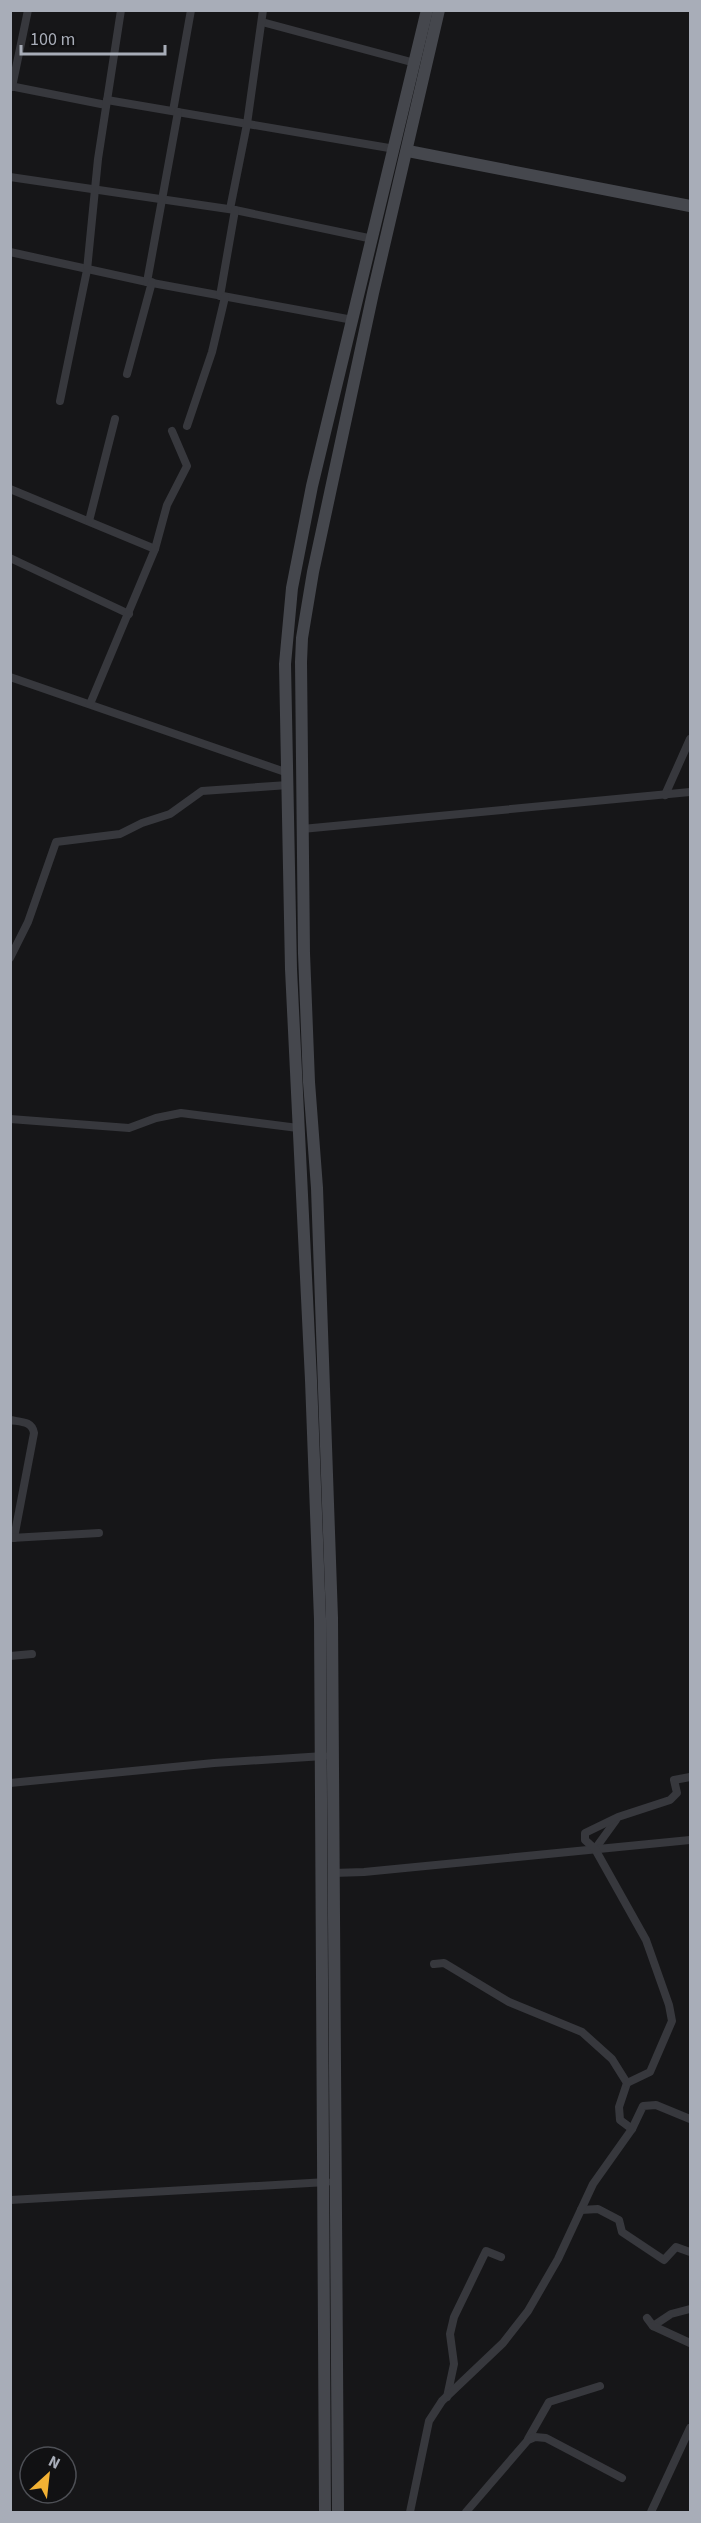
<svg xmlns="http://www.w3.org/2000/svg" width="701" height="2523" font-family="'Source Sans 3',sans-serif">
  <rect width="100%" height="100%" fill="#161618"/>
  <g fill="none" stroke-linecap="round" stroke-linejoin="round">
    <g stroke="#37383d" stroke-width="8">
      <path d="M262 22 415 63"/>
      <path d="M10 86 106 105"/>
      <path d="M12 87 28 10"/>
      <path d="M107 100 395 149"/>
      <path d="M173 111 191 10"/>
      <path d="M10 177 235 210 373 239"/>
      <path d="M230 209 247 124 263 10"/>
      <path d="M10 252 147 282 353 320"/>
      <path d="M147 282 178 112"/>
      <path d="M220 296 235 210"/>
      <path d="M127 374 152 282"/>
      <path d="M60 401 87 270 98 159 121 10"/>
      <path d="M187 426 212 352 225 297"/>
      <path d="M10 489 155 549"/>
      <path d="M89 521 115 419"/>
      <path d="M10 558 129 614"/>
      <path d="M10 677 288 773"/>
      <path d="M90 704 155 549 167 505 187 466 172 431"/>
      <path d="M665 795 690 739"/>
      <path d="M302 829 690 792"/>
      <path d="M10 958 28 922 56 842 120 834 142 823 170 814 202 791 288 785"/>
      <path d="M10 1119 129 1128 156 1118 181 1113 298 1128"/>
      <path d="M10 1420C21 1422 32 1421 34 1433L14 1538"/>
      <path d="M11 1538 99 1533"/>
      <path d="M10 1656 32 1654"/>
      <path d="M10 1783 214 1763 324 1756"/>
      <path d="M595 1849 616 1820"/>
      <path d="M333 1873 364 1872 690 1840"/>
      <path d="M434 1964 444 1963 509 2002 582 2032 612 2059 627 2083 619 2107 620 2120 632 2129"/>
      <path d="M627 2083 650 2072 672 2021 669 2005 646 1940 595 1849 585 1840V1833L618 1817 670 1800 677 1793 674 1780 690 1777"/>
      <path d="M10 2200 327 2182"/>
      <path d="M581 2210 598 2209 619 2220 622 2232 664 2260 676 2247 690 2252"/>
      <path d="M647 2318 653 2326 671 2314 690 2309"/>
      <path d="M653 2326 690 2343"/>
      <path d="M447 2397 454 2364 450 2334 454 2317 486 2251 501 2257"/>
      <path d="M528 2439 549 2402 600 2386"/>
      <path d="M410 2512 429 2421 442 2401 503 2343 528 2311 558 2259 593 2184 632 2129 643 2106 656 2105 690 2119"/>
      <path d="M466 2512 528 2440 535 2437 546 2438 622 2478"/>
      <path d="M651 2512 690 2428"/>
    </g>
    <g stroke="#45474d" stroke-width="12">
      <path d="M408 151 690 206"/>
      <path d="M325 2512 320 1619 311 1380 291 969 285 664 292 588 312 486 427 10"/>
      <path d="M338 2512 332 1618 317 1188 309 1082 304 953 301 662 302 638 313 572 373 293 439 10"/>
    </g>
  </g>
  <rect width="701" height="2523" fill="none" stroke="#a8adb8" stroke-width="24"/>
  <g transform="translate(48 2475) rotate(27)"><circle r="28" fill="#111113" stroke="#4d4f55" stroke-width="1.5"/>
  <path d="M0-4.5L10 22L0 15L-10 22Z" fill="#f2b134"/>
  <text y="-9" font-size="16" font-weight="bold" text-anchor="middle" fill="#a8adb8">N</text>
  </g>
  <path d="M21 45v9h144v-9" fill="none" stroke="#a8adb8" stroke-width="3"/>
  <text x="30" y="45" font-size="18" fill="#a8adb8" stroke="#111113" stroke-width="4.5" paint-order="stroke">100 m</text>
</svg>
